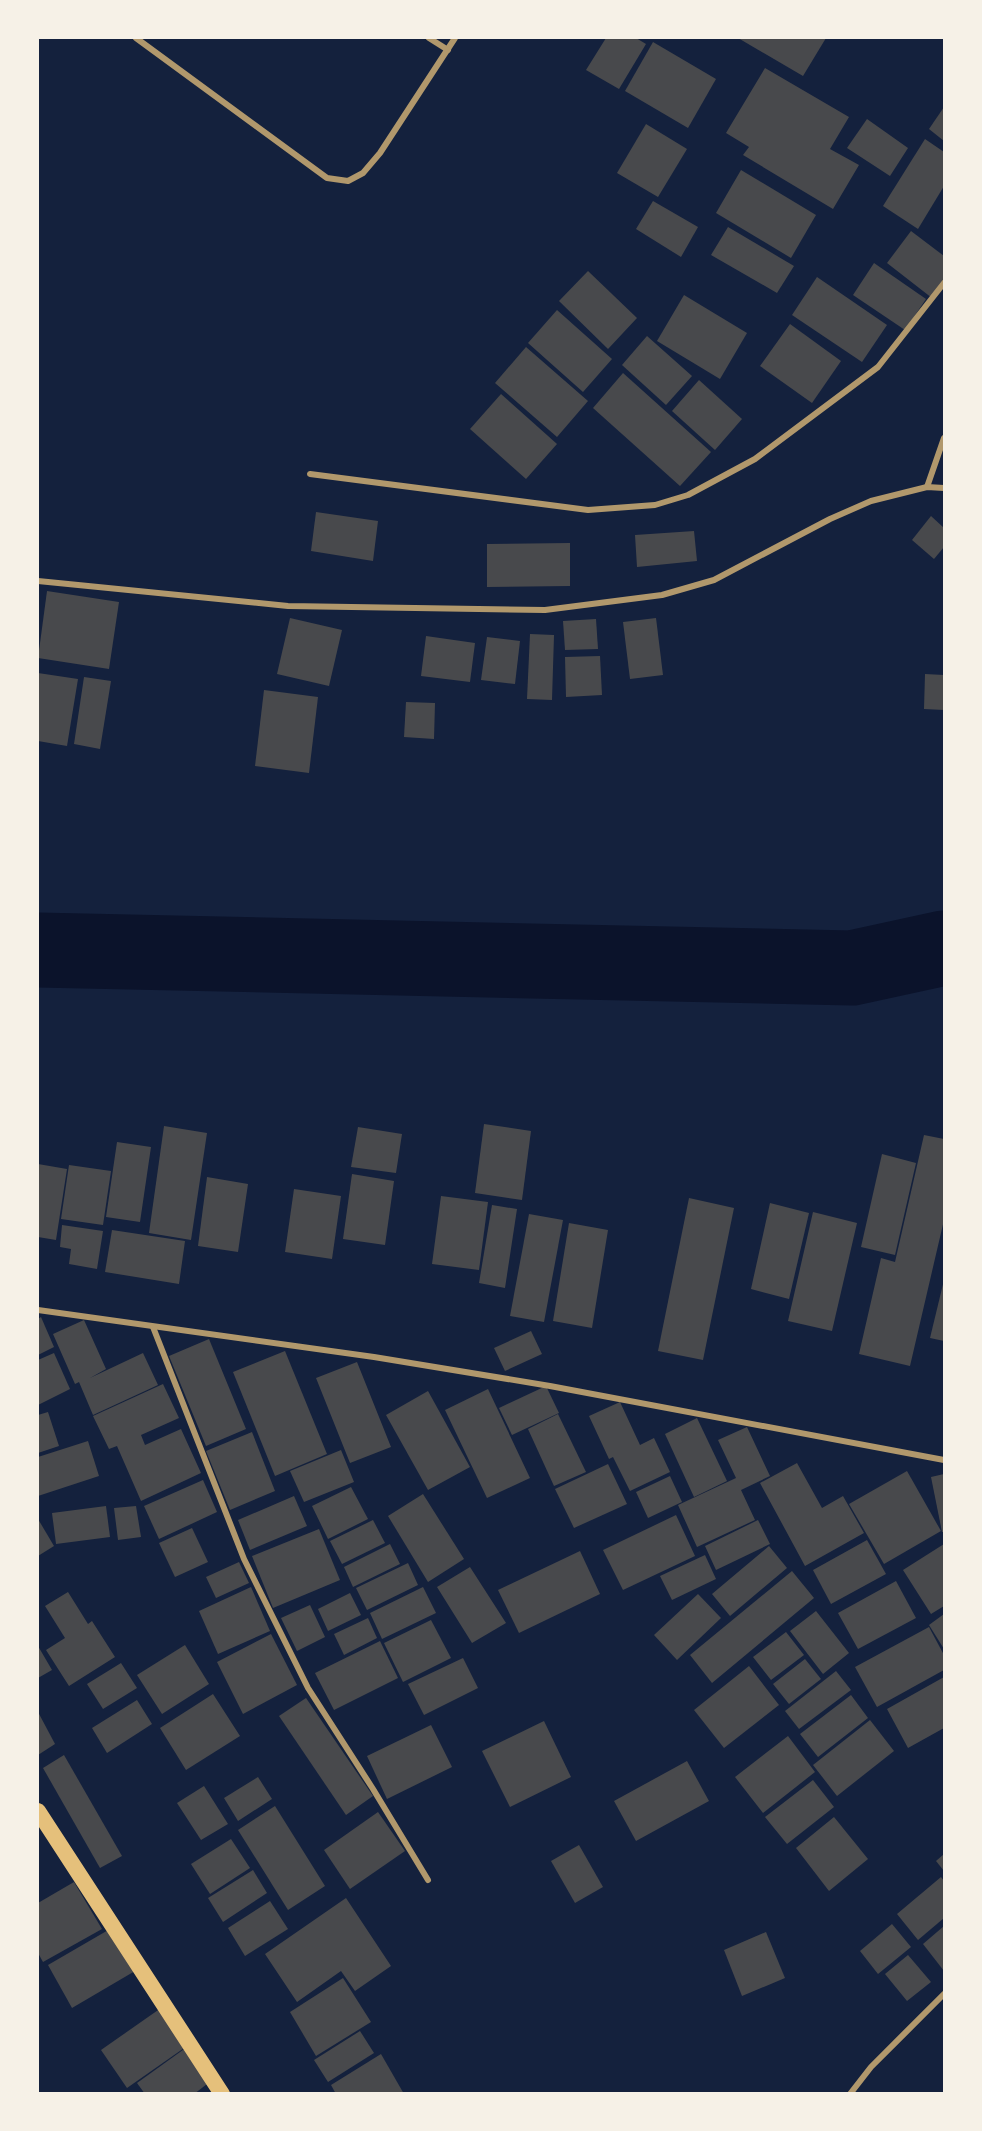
<svg xmlns="http://www.w3.org/2000/svg" width="982" height="2131" font-family="Figtree,sans-serif">
  <rect width="100%" height="100%" fill="#14213d"/>
  <g fill="none" stroke-linecap="round" stroke-linejoin="round">
    <path stroke="#0b132b" stroke-width="75" d="M38 950 852 968 944 948"/>
  </g>
  <g fill="#48494c">
    <path d="M606 38H636L646 44 619 89 586 70Z"/>
    <path d="M738 38H826L803 76Z"/>
    <path d="M653 42 716 79 688 128 625 91Z"/>
    <path d="M765 68 849 117 830 149 859 165 833 209 743 155 749 147 726 133Z"/>
    <path d="M944 107V141L929 129Z"/>
    <path d="M867 119 908 148 890 176 847 148Z"/>
    <path d="M646 124 687 149 658 197 617 173Z"/>
    <path d="M925 139 944 152V186L918 229 883 206Z"/>
    <path d="M741 170 816 215 791 258 716 213Z"/>
    <path d="M653 201 698 227 681 257 636 229Z"/>
    <path d="M728 227 794 266 777 293 711 255Z"/>
    <path d="M911 231 944 256V281L932 298 887 263Z"/>
    <path d="M874 263 926 299 905 330 853 295Z"/>
    <path d="M588 271 637 318 608 349 559 301Z"/>
    <path d="M817 277 887 325 862 362 792 315Z"/>
    <path d="M684 295 747 333 720 379 657 341Z"/>
    <path d="M557 310 612 359 583 392 528 343Z"/>
    <path d="M790 324 841 361 812 403 760 366Z"/>
    <path d="M647 336 692 376 666 405 622 365Z"/>
    <path d="M526 347 588 401 557 437 495 383Z"/>
    <path d="M623 373 711 452 680 486 593 408Z"/>
    <path d="M699 380 742 419 715 450 672 411Z"/>
    <path d="M501 394 557 444 526 479 470 429Z"/>
    <path d="M316 512 378 521 373 561 311 551Z"/>
    <path d="M931 516 944 528V547L934 559 912 540Z"/>
    <path d="M694 531 697 561 637 567 635 535Z"/>
    <path d="M570 543V586L487 587V544Z"/>
    <path d="M47 591 119 602 109 669 38 658Z"/>
    <path d="M290 618 342 630 329 686 277 674Z"/>
    <path d="M656 618 663 675 630 679 623 622Z"/>
    <path d="M596 619 598 649 565 650 563 621Z"/>
    <path d="M530 634 554 635 552 700 527 699Z"/>
    <path d="M426 636 475 643 470 682 421 676Z"/>
    <path d="M487 637 520 641 515 684 481 680Z"/>
    <path d="M600 656 602 695 566 697 565 657Z"/>
    <path d="M38 673 78 679 67 746 38 741Z"/>
    <path d="M925 674 944 675V710L924 709Z"/>
    <path d="M84 677 111 681 100 749 74 744Z"/>
    <path d="M264 690 318 697 309 773 255 766Z"/>
    <path d="M406 702 435 703 434 739 404 737Z"/>
    <path d="M484 1124 531 1131 522 1200 475 1193Z"/>
    <path d="M164 1126 207 1133 191 1240 149 1233Z"/>
    <path d="M358 1127 402 1134 396 1173 351 1167Z"/>
    <path d="M924 1135 944 1139V1220L910 1366 859 1354 881 1258 895 1262Z"/>
    <path d="M117 1142 151 1147 140 1222 106 1217Z"/>
    <path d="M882 1154 916 1163 895 1255 861 1247Z"/>
    <path d="M38 1164 67 1169 56 1240 38 1237Z"/>
    <path d="M69 1165 111 1171 103 1225 61 1219Z"/>
    <path d="M352 1174 394 1181 385 1245 343 1239Z"/>
    <path d="M207 1177 248 1184 238 1252 198 1246Z"/>
    <path d="M294 1189 341 1196 332 1259 285 1252Z"/>
    <path d="M441 1196 488 1202 479 1270 432 1264Z"/>
    <path d="M689 1198 734 1208 703 1360 658 1351Z"/>
    <path d="M770 1203 809 1213 789 1299 751 1289Z"/>
    <path d="M492 1205 517 1209 505 1288 479 1283Z"/>
    <path d="M813 1212 857 1223 832 1331 788 1321Z"/>
    <path d="M529 1214 563 1220 544 1322 510 1316Z"/>
    <path d="M569 1223 608 1230 592 1328 553 1321Z"/>
    <path d="M62 1225 103 1231 97 1269 69 1264 71 1249 60 1247Z"/>
    <path d="M112 1230 185 1241 179 1284 105 1272Z"/>
    <path d="M944 1280V1341L930 1338Z"/>
    <path d="M41 1317 54 1347 38 1355V1319Z"/>
    <path d="M84 1320 106 1369 90 1378 143 1353 158 1385 93 1415 79 1382 75 1384 53 1334Z"/>
    <path d="M531 1331 542 1354 505 1371 494 1348Z"/>
    <path d="M209 1339 246 1429 206 1446 169 1356Z"/>
    <path d="M285 1351 327 1454 275 1476 233 1372Z"/>
    <path d="M54 1353 70 1389 38 1405V1360Z"/>
    <path d="M357 1362 391 1447 350 1463 316 1378Z"/>
    <path d="M163 1384 179 1418 141 1435 145 1445 181 1429 201 1473 141 1501 117 1446 109 1449 93 1416Z"/>
    <path d="M546 1386 559 1413 512 1435 499 1408Z"/>
    <path d="M488 1389 530 1478 487 1498 445 1410Z"/>
    <path d="M428 1391 470 1467 428 1490 386 1415Z"/>
    <path d="M620 1402 640 1445 654 1438 670 1472 630 1491 613 1457 609 1459 589 1416Z"/>
    <path d="M48 1412 59 1446 38 1453V1415Z"/>
    <path d="M558 1414 586 1472 554 1486 528 1429Z"/>
    <path d="M697 1418 727 1481 694 1497 665 1434Z"/>
    <path d="M747 1427 770 1476 741 1490 755 1520 697 1547 678 1505 736 1478 718 1440Z"/>
    <path d="M252 1432 275 1491 230 1510 206 1451Z"/>
    <path d="M88 1441 99 1476 38 1496V1457Z"/>
    <path d="M341 1450 354 1482 304 1502 290 1471Z"/>
    <path d="M797 1463 822 1508 843 1496 864 1533 805 1566 760 1483Z"/>
    <path d="M608 1464 627 1504 574 1528 555 1489Z"/>
    <path d="M907 1471 941 1531 884 1564 849 1504Z"/>
    <path d="M944 1474V1532H942L931 1477Z"/>
    <path d="M670 1476 682 1502 648 1518 636 1492Z"/>
    <path d="M203 1480 217 1512 159 1539 144 1506Z"/>
    <path d="M351 1487 368 1519 328 1539 312 1506Z"/>
    <path d="M423 1494 464 1559 428 1582 388 1516Z"/>
    <path d="M294 1496 307 1526 250 1550 238 1520Z"/>
    <path d="M106 1506 110 1537 56 1544 52 1513Z"/>
    <path d="M136 1506 141 1537 118 1540 114 1508Z"/>
    <path d="M676 1515 695 1556 623 1590 603 1550Z"/>
    <path d="M38 1519 54 1546 38 1556Z"/>
    <path d="M373 1520 385 1543 342 1564 330 1541Z"/>
    <path d="M758 1520 770 1544 716 1570 705 1546Z"/>
    <path d="M192 1528 208 1562 175 1577 159 1543Z"/>
    <path d="M319 1529 340 1580 273 1608 252 1556Z"/>
    <path d="M867 1540 886 1574 831 1604 813 1570Z"/>
    <path d="M390 1544 400 1564 353 1587 344 1567Z"/>
    <path d="M944 1544V1606L931 1614 903 1570Z"/>
    <path d="M769 1546 787 1568 730 1616 712 1594Z"/>
    <path d="M580 1551 600 1594 519 1633 498 1590Z"/>
    <path d="M705 1555 716 1579 672 1600 660 1576Z"/>
    <path d="M239 1562 249 1583 216 1598 206 1577Z"/>
    <path d="M408 1563 418 1585 367 1610 356 1588Z"/>
    <path d="M470 1567 506 1623 472 1643 437 1587Z"/>
    <path d="M792 1571 814 1598 712 1683 690 1655Z"/>
    <path d="M896 1581 916 1618 858 1649 838 1613Z"/>
    <path d="M251 1587 270 1631 218 1654 199 1611Z"/>
    <path d="M423 1587 436 1613 382 1639 370 1613Z"/>
    <path d="M68 1592 88 1624 92 1621 115 1657 69 1686 46 1650 65 1638 45 1606Z"/>
    <path d="M350 1593 361 1615 328 1631 318 1609Z"/>
    <path d="M698 1594 721 1618 677 1660 654 1635Z"/>
    <path d="M310 1605 325 1637 297 1651 281 1618Z"/>
    <path d="M816 1611 849 1653 823 1674 790 1631Z"/>
    <path d="M944 1614V1649L929 1625Z"/>
    <path d="M368 1618 377 1638 344 1655 334 1634Z"/>
    <path d="M431 1620 451 1658 403 1682 384 1643Z"/>
    <path d="M929 1627 944 1655V1670L877 1707 855 1667Z"/>
    <path d="M786 1632 804 1655 771 1680 753 1657Z"/>
    <path d="M271 1634 297 1685 243 1714 217 1662Z"/>
    <path d="M380 1641 398 1678 334 1710 315 1673Z"/>
    <path d="M185 1645 209 1684 162 1714 137 1675Z"/>
    <path d="M38 1646 52 1670 38 1678Z"/>
    <path d="M463 1658 478 1688 424 1715 408 1684Z"/>
    <path d="M805 1659 821 1679 789 1704 773 1684Z"/>
    <path d="M121 1663 137 1688 103 1709 87 1684Z"/>
    <path d="M749 1666 779 1705 724 1748 694 1710Z"/>
    <path d="M836 1671 851 1690 799 1729 785 1711Z"/>
    <path d="M944 1677V1728L908 1748 887 1709Z"/>
    <path d="M213 1694 240 1736 186 1770 160 1728Z"/>
    <path d="M851 1695 868 1718 818 1757 800 1734Z"/>
    <path d="M306 1698 373 1796 346 1815 279 1716Z"/>
    <path d="M137 1700 152 1724 107 1753 92 1728Z"/>
    <path d="M38 1712 55 1744 38 1755Z"/>
    <path d="M870 1720 894 1751 837 1796 813 1765Z"/>
    <path d="M544 1721 571 1777 510 1807 482 1751Z"/>
    <path d="M431 1725 452 1767 387 1799 367 1756Z"/>
    <path d="M788 1736 815 1772 763 1813 735 1777Z"/>
    <path d="M64 1755 122 1856 100 1868 43 1768Z"/>
    <path d="M687 1761 709 1801 636 1841 614 1801Z"/>
    <path d="M258 1777 272 1799 238 1821 224 1798Z"/>
    <path d="M813 1780 834 1807 787 1844 765 1817Z"/>
    <path d="M204 1786 228 1824 201 1840 177 1803Z"/>
    <path d="M275 1806 325 1886 288 1910 238 1830Z"/>
    <path d="M378 1812 405 1851 350 1889 324 1850Z"/>
    <path d="M834 1817 868 1859 829 1891 796 1848Z"/>
    <path d="M231 1839 250 1868 210 1894 191 1864Z"/>
    <path d="M579 1845 603 1887 575 1903 551 1861Z"/>
    <path d="M944 1854V1871L936 1861Z"/>
    <path d="M253 1870 267 1893 223 1922 208 1898Z"/>
    <path d="M941 1877 944 1881V1918L918 1940 897 1914Z"/>
    <path d="M74 1882 102 1929 43 1962 38 1953V1903Z"/>
    <path d="M346 1898 391 1966 355 1991 341 1971 297 2002 265 1954Z"/>
    <path d="M270 1901 288 1929 245 1956 228 1928Z"/>
    <path d="M892 1924 911 1947 878 1974 860 1951Z"/>
    <path d="M944 1926V1971L923 1944Z"/>
    <path d="M110 1929 135 1971 72 2008 48 1965Z"/>
    <path d="M766 1932 785 1978 742 1996 724 1950Z"/>
    <path d="M908 1955 931 1982 907 2001 885 1974Z"/>
    <path d="M343 1978 371 2022 316 2056 290 2012Z"/>
    <path d="M161 2008 187 2046 127 2088 101 2050Z"/>
    <path d="M360 2031 374 2053 328 2082 314 2060Z"/>
    <path d="M187 2047 211 2081 194 2094H145L137 2083Z"/>
    <path d="M381 2054 404 2094H336L331 2085Z"/>
  </g>
  <g fill="none" stroke-linecap="round" stroke-linejoin="round">
    <g stroke="#b1986c" stroke-width="6">
      <path d="M136 38 327 178 348 181 363 173 380 153 455 38"/>
      <path d="M429 38 448 50"/>
      <path d="M310 474 588 510 655 505 688 495 755 459 878 367 944 283"/>
      <path d="M927 487 944 438"/>
      <path d="M38 581 288 606 545 610 662 595 714 580 830 519 871 501 927 487 944 488"/>
      <path d="M38 1310 374 1357 550 1386 944 1460"/>
      <path d="M153 1327 244 1559 308 1688 373 1789 428 1880"/>
      <path d="M850 2094 871 2067 944 1994"/>
    </g>
    <path stroke="#e5c07b" stroke-width="16" d="M38 1811 222 2094"/>
  </g>
  <rect width="982" height="2131" fill="none" stroke="#f6f1e7" stroke-width="78"/>
</svg>
